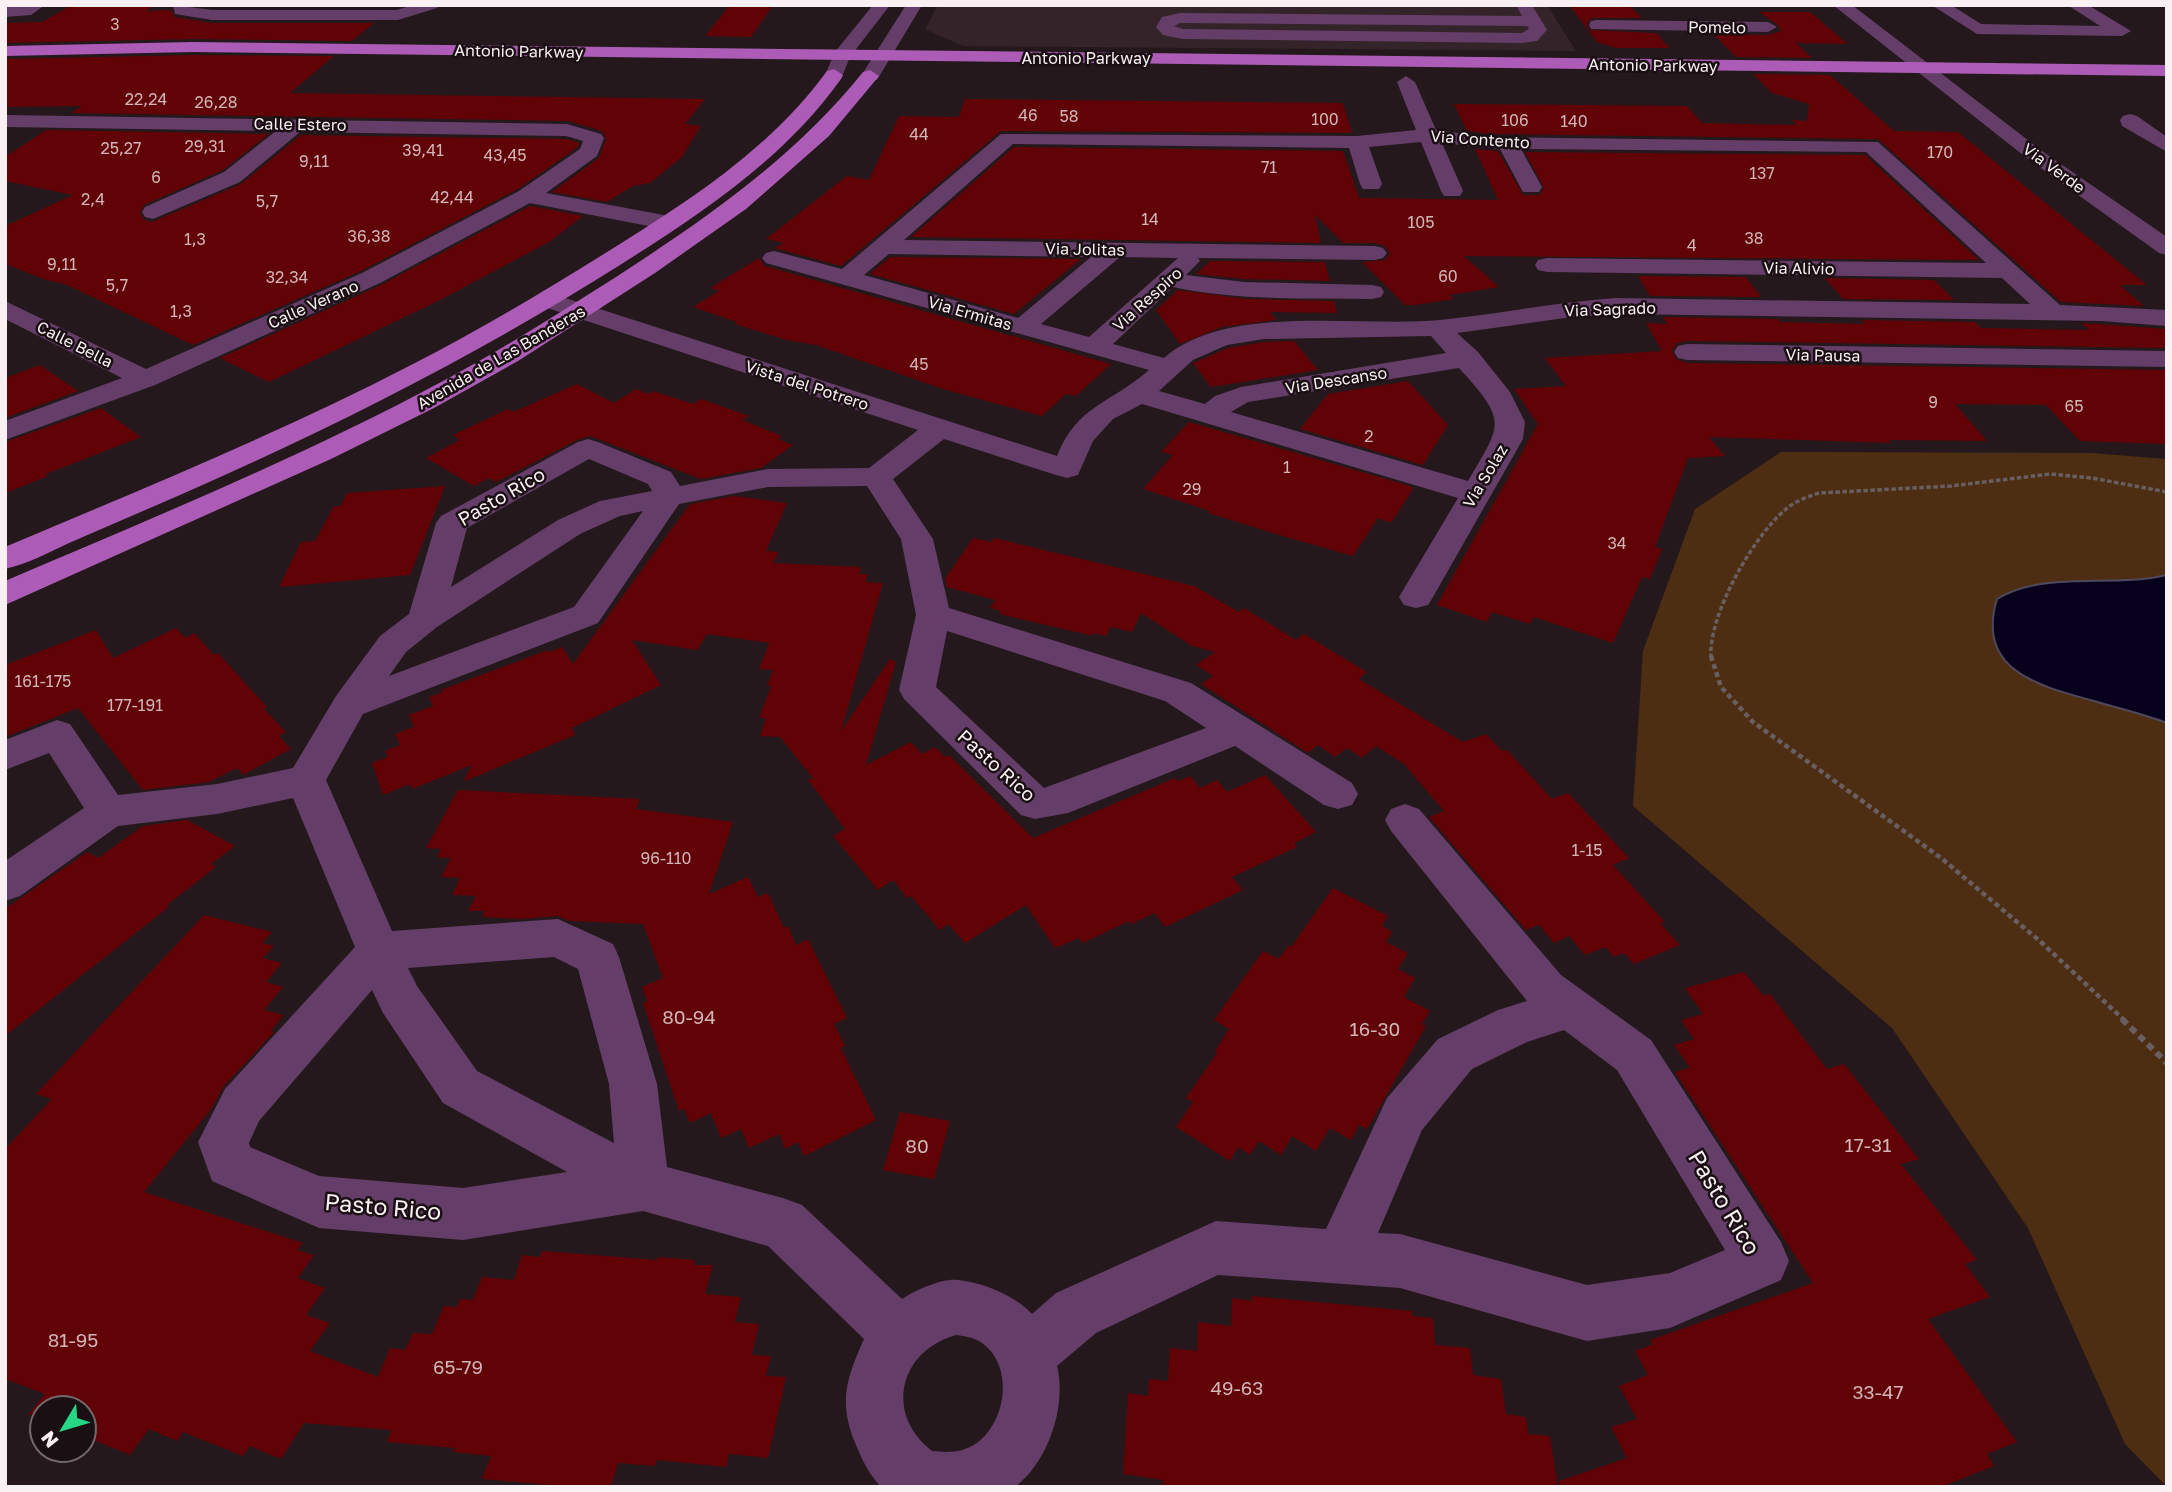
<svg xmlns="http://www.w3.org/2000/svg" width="2172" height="1492" font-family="'Golos Text',sans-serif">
  <rect width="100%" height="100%" fill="#24181c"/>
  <path fill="#342429" d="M938 5H1547L1576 51 963 46 925 29Z"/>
  <path fill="#4e2e12" d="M1781 452 2091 453 2167 459V1487L2125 1444 2028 1228 1892 1028 1633 806 1643 651 1695 509Z"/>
  <path fill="#06001d" stroke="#4f485d" stroke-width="2" d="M2167 575V723C2143 714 2118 708 2094 701 2040 686 1975 671 1997 599 2044 570 2113 588 2167 575Z"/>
  <g fill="#610306">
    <path d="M72 5H154L146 11 171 10 175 17 212 23H374L352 41 193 39 5 43V23L42 22Z"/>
    <path d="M256 5H394L253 7Z"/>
    <path d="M730 5H773L751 37 705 36Z"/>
    <path d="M1570 6H1630L1642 18H1591L1587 24 1589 30 1656 33 1670 48H1616L1597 42Z"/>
    <path d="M1759 12H1810L1848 44 1796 43 1812 58 1736 57 1713 34 1768 35 1781 31 1778 25Z"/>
    <path d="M193 55 334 56 290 93 705 99 685 124 701 126 682 157 650 183 633 186 607 202 552 192 599 158 606 139 602 131 568 121 71 113 82 106 5 107V59Z"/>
    <path d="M1753 74 1830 75 1894 131 1958 132 2147 285H2120L2144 306 2061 302 1878 139 1489 134 1467 131 1454 104 1687 106 1702 123 1796 125 1792 120 1807 121 1809 104 1772 93Z"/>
    <path d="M965 99 1343 103 1352 133 1001 131 841 266 774 248 784 243 766 239 847 176 869 180 899 116 959 117Z"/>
    <path d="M46 130 269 134 223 170 144 205 140 213 144 220 152 222 241 184 301 135 566 139 580 143 578 147 518 189 361 271 193 345 65 284 46 280 5 264V226L73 195 5 181V157Z"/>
    <path d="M1014 147 1343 151 1359 198 1498 200 1475 149 1498 151 1523 195H1539L1544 188 1525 152 1865 155 1979 260 1464 256 1499 287 1449 295 1454 299 1414 305H1405L1362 262 1385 260 1390 253 1385 246 1375 243H1343L1315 215 1321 243 911 237Z"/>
    <path d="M530 206 583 216 549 242 438 301 269 382 220 358 381 285Z"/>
    <path d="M890 257 1081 259 1014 314 870 274Z"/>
    <path d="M759 258 765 266 1111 364 1076 396 1066 394 1042 416 946 390 816 345 786 340 735 324 737 322 693 307 719 291 710 288Z"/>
    <path d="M1210 261 1325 262 1330 281 1244 279 1196 274Z"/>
    <path d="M1638 276 1746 277 1761 297 1650 296Z"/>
    <path d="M1825 278 1934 280 1954 300 1843 299Z"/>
    <path d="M1178 290 1247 299 1334 301 1337 313 1270 312 1276 320 1222 327 1180 344 1156 310Z"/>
    <path d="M1663 317 1778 319 1780 322 1865 324 1861 320 1975 322 1981 328 2089 330 2082 323 2167 329V348L1687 341 1677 343 1672 351 1676 359 1687 363 2167 370V444L2080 441 2046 405 1955 404 1987 441 1889 440 1892 443 1709 437 1725 456 1688 458 1655 547 1662 549 1650 579 1642 577 1613 643 1534 617 1530 624 1492 612 1487 622 1437 605 1538 424 1514 389 1566 386 1545 358 1662 351 1646 323 1667 324Z"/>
    <path d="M1294 341 1318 370 1211 387 1193 363 1228 348 1264 342Z"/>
    <path d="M40 365 78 391 5 418V378Z"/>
    <path d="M1408 381 1448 425 1423 465 1300 429 1328 394Z"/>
    <path d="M577 384 614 403 636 389 649 394 653 391 693 404 701 399 749 416 742 420 782 436 778 439 793 445 761 468 701 479 590 436 577 440 496 482 489 478 474 486 426 458 460 440 453 435 508 409 513 412Z"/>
    <path d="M101 408 141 437 46 474 48 476 5 493V442Z"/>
    <path d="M1189 422 1410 486 1413 489 1391 523 1378 518 1353 556 1279 535 1208 513 1210 511 1143 489 1173 455 1161 452Z"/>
    <path d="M445 486 410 575 279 587 301 542 315 541 334 506H341L347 493Z"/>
    <path d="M734 496 787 503 766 551 779 552 773 563 861 567 859 574H868L866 582 883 583 841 731 890 659 896 662 866 765 911 742 922 754 935 747 945 757 949 755 1033 838 1175 778 1178 781 1190 776 1200 788 1217 780 1227 792 1265 775 1316 832 1294 843 1297 847 1232 877 1243 890 1165 927 1155 913 1131 924 1129 921 1083 943 1079 938 1055 948 1026 905 965 943 948 924 940 930 911 896 907 898 893 880 878 890 833 836 845 829 808 780 813 778 780 737 760 736 766 718H759L771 686H767L773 670 759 669 769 643 707 634 697 650 632 640 661 685 572 728 575 735 463 782 472 765 412 789 410 784 383 795 372 763 388 757 385 751 400 745 395 734 414 727 409 715 433 706 429 697 443 692 441 690 548 650 549 652 562 647 573 664 690 504Z"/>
    <path d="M973 538 992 542 994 538 1194 586 1239 612 1244 608 1296 640 1304 634 1367 672 1359 679 1463 742 1486 734 1502 751 1507 750 1552 799 1568 793 1629 858 1613 865 1665 922 1660 923 1680 945 1634 964 1624 953 1614 957 1605 947 1585 955 1569 936 1554 943 1539 925 1526 930 1429 817 1444 811 1404 764 1376 746 1362 758 1347 748 1335 757 1318 745 1308 753 1201 684 1213 676 1196 665 1215 652 1192 646 1141 613 1132 632 1111 627 1106 636 1094 633 1093 636 999 614 1001 611 990 608 995 600 947 587 945 579Z"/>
    <path d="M176 628 185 638 194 633 214 655 218 653 267 707 264 709 286 732 279 736 291 749 243 775 237 768 209 782 143 790 78 708 5 737V665L96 630 113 658Z"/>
    <path d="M458 790 640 799 636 809 733 822 709 894 748 877 758 897 768 893 784 928 788 926 796 945 808 939 847 1018 834 1024 845 1046 841 1048 876 1120 804 1156 798 1142 785 1149 779 1134 749 1148 741 1129 721 1138 711 1113 690 1123 684 1109 679 1111 643 1003 647 1001 642 987 663 978 643 924 569 921 558 916 520 919 482 917 485 911H468L476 896 452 895 460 878 441 877 451 858 437 857 441 849 426 848Z"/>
    <path d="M187 820 235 846 211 864 216 867 167 905 170 906 5 1036V909L87 852 98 858 143 826Z"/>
    <path d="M1333 888 1388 916 1382 926 1392 932 1386 942 1408 953 1398 969 1415 978 1404 997 1430 1011 1422 1024 1426 1026 1367 1129 1359 1125 1351 1140 1330 1128 1316 1151 1292 1136 1281 1155 1259 1141 1250 1155 1238 1147 1230 1161 1176 1127 1193 1102 1186 1098 1217 1053 1215 1051 1229 1029 1214 1020 1263 951 1279 959 1289 945 1291 947Z"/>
    <path d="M204 915 272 932 262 943 274 946 263 958 282 963 266 982 283 987 264 1010 284 1015 271 1031 274 1032 223 1087 212 1108 144 1192 303 1243 297 1250 314 1255 298 1278 325 1288 306 1315 330 1323 310 1351 378 1377 390 1348 405 1350 413 1333 432 1334 444 1306 457 1307 460 1299 473 1300 482 1277 514 1280 522 1255 540 1257 542 1251 657 1260 658 1257 695 1260 694 1265H713L705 1294 741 1297 735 1322 759 1324 752 1355 771 1356 766 1376 786 1377 768 1458 729 1454 726 1467 657 1460 655 1466 618 1463 611 1487H570L482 1479 491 1456 453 1452 455 1448 387 1442 391 1430 304 1423 281 1459 250 1446 243 1456 183 1432 177 1441 149 1429 130 1455 84 1436V1408H42V1419L29 1414 45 1394 5 1379V1149L52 1099 36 1094Z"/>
    <path d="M1744 972 1764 996 1770 994 1827 1069 1844 1064 1919 1159 1901 1164 1977 1260 1965 1264 1990 1297 1928 1319 2017 1442 1987 1454 1994 1466 1941 1487H1560L1559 1481 1627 1458 1611 1427 1637 1419 1619 1386 1648 1375 1635 1351 1653 1344 1650 1340 1813 1283 1675 1072 1690 1068 1674 1045 1694 1039 1681 1020 1703 1014 1685 988Z"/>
    <path d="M900 1112 950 1121 934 1179 883 1170Z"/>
    <path d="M1252 1296 1412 1311V1316L1433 1318 1435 1345 1470 1348 1473 1375 1501 1379 1506 1414 1526 1417 1528 1434 1550 1436 1558 1487H1163V1480L1123 1474 1128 1393 1148 1396 1149 1379 1168 1381 1170 1348 1197 1351 1198 1322 1231 1326 1232 1298 1252 1301Z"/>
  </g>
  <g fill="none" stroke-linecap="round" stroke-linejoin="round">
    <path stroke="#695e62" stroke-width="3.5" stroke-dasharray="4.5 2.5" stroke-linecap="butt" d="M1711 658C1708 615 1753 537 1785 510 1795 501 1807 497 1819 493L1951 486 2050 474 2092 478 2167 492"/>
    <path stroke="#695e62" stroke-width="4.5" stroke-dasharray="5 3.5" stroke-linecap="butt" d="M1711 656 1721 687 1753 722 1941 858 2041 942 2124 1020"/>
    <path stroke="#695e62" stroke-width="6" stroke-dasharray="7 5" stroke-linecap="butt" d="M2122 1019 2167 1063"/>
    <g fill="#643e68" fill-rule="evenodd">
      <path d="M45 5 31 15 5 17V7Z"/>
      <path d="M173 5 212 10H397L413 5H439L437 8 398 20H212L175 14Z"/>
      <path d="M873 5H890L850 57 841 79H827L825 75 835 52Z"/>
      <path d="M906 5H922L877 80H863L861 76Z"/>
      <path d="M1516 5H1532L1547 30 1537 41 1522 43 1183 39 1163 35 1156 27 1162 17 1180 13 1522 16ZM1180 23 1527 26 1529 29 1522 33 1183 29 1174 26Z"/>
      <path d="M1833 5H1852L2042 151 2167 237V255L2159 253 2028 159Z"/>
      <path d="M1951 5 1981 24 2100 26 2069 6 2088 5 2131 31 2122 36 1977 34 1933 6Z"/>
      <path d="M1597 20 1768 22 1777 27 1768 32 1591 29 1589 25 1591 21Z"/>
      <path d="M1406 76 1415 82 1436 130 1489 137 1878 142 2060 305 2167 310V326L2101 321 1616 314 1572 317 1457 333 1478 352 1510 392 1525 422 1523 439 1433 597 1428 605 1416 608 1404 605 1399 597 1458 498 1142 404 1113 419 1093 441 1078 475 1067 478 1056 475 944 439 893 479 933 539 949 608 1191 683 1352 783 1358 794 1352 805 1338 809 1324 805 1235 746 1068 813 1035 819 1021 815 904 699 899 690 916 615 901 539 867 486 768 487 679 504 598 623 363 714 326 780 392 931 558 919 613 944 619 957 657 1084 667 1167 783 1198 802 1205 902 1299C916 1290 942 1278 958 1280 982 1282 1016 1296 1032 1314L1056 1293 1216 1221 1326 1229 1387 1098 1438 1039 1498 1010 1527 1001 1391 831 1385 820 1391 809 1405 804 1419 809 1561 975 1651 1040 1781 1242 1789 1261 1781 1280 1670 1328 1587 1341 1400 1288 1218 1275 1096 1333 1057 1366C1067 1406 1048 1462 1015 1487H881C869 1474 862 1460 856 1445 838 1403 846 1379 864 1339L768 1246 643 1211 463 1240 319 1228 212 1181 198 1142 225 1089 355 947 293 798 217 814 118 826 20 896 5 901V861L84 808 49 753 5 770V740L57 720 70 724 118 795 217 784 293 768 336 696 380 636 409 614 436 523 441 516 578 442 588 439 598 442 671 472 680 486 768 469 869 468 918 430 538 305 534 300 538 295 547 292 556 295 1057 456C1077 405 1112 403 1149 370L766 263 762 258 766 253 774 251 842 269 1001 134 1357 136 1416 130 1397 82ZM1421 142 1441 191 1444 196H1460L1463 191 1442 143 1500 149 1523 192H1539L1542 187 1521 149 1866 152 1986 263 1547 258 1538 260 1535 265 1538 270 1547 272 2002 278 2030 304 1616 298C1557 302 1499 314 1440 320 1361 328 1227 302 1164 358L1113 344 1173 287C1239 301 1306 298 1372 299L1381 297 1384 292 1381 287 1372 285 1244 282 1186 275 1200 261 1198 258 1375 260 1383 258 1387 253 1383 248 1375 246 904 240 1013 144 1349 148 1360 184 1363 189H1379L1382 184 1369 147ZM889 254 1091 257 1018 318 864 275ZM1120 257 1178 258 1089 337 1041 324ZM1431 336 1446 353 1241 387 1215 396 1205 404 1159 391 1193 360 1227 345 1264 339ZM1459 368C1507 421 1503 422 1468 481L1231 412 1248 402ZM589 459 648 484 652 491 600 501 558 520 451 587 467 528ZM643 511 574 607 389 676 406 652 437 627 580 534 620 516ZM947 631 1165 701 1206 728 1044 788 936 687ZM554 957 578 969 609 1084 614 1143 477 1071 417 986 408 968ZM372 990 383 1013 443 1103 567 1172 463 1188 319 1176 250 1147 249 1143 259 1121ZM1564 1030 1617 1070 1725 1250 1670 1273 1587 1285 1400 1234 1378 1233 1422 1130 1472 1069 1527 1042ZM956 1335C963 1336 971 1337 977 1340 1019 1362 1006 1435 965 1449 954 1453 942 1452 932 1451 884 1414 899 1351 956 1335Z"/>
      <path d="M2130 114 2137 116 2167 137V152L2122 126 2120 120 2123 116Z"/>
      <path d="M5 115 567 124 601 134 604 138 597 156 546 193 669 216 677 218 680 223 677 228 669 230 530 203 380 283 155 385 5 440V421L122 378 5 319V301L146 369 362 273 519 191 580 149 583 141 566 136 300 132 240 182 153 219 145 217 142 212 145 207 224 172 276 131 5 127Z"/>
      <path d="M1687 344 2167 351V367L1687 360 1678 358 1674 352 1678 346Z"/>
    </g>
    <g fill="#ac5cb6" fill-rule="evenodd">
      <path d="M193 42 2167 65V76L193 52 5 56V46Z"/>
      <path d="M834 69 843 75 841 79C784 159 702 213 620 265 479 354 333 428 180 495 143 511 106 527 69 543 48 553 27 564 5 569V547C142 489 280 433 411 365 476 332 538 295 599 257 683 205 768 152 827 71Z"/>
      <path d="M870 70 879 76 829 136 746 209 655 273 518 361 434 408 331 459 5 605V581C152 518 302 457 443 381 503 349 559 313 616 277 707 218 795 157 863 72Z"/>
    </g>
  </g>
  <g text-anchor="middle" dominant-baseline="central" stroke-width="5" stroke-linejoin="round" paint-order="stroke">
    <g font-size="16" fill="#d3b5b8">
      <text x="115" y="24">3</text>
      <text x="146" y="99">22,24</text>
      <text x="216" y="102">26,28</text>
      <text x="1028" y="115">46</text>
      <text x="1069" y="116">58</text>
      <text x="1325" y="119">100</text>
      <text x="1515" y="120">106</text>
      <text x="1574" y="121">140</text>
      <text x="919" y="134">44</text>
      <text x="205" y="146">29,31</text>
      <text x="121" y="148">25,27</text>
      <text x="423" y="150">39,41</text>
      <text x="1940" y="152">170</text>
      <text x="505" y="155">43,45</text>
      <text x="314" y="161">9,11</text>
      <text x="1269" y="167">71</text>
      <text x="1762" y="173">137</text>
      <text x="156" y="177">6</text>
      <text x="452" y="197">42,44</text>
      <text x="93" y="199">2,4</text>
      <text x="267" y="201">5,7</text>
      <text x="1150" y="219">14</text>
      <text x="1421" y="222">105</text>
      <text x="369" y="236">36,38</text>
      <text x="1754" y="238">38</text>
      <text x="195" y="239">1,3</text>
      <text x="1692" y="245">4</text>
      <text x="62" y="264">9,11</text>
      <text x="1448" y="276">60</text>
      <text x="287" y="277">32,34</text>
      <text x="117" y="285">5,7</text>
      <text x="181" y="311">1,3</text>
      <text x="919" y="364">45</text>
      <text x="1933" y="402">9</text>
      <text x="2074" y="406">65</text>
      <text x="1369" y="436">2</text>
      <text x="1287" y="467">1</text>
      <text x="1192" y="489">29</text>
      <text x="1617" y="543">34</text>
      <text x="43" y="681">161-175</text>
      <text x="135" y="705">177-191</text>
      <text x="1587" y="850">1-15</text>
      <text x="666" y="858">96-110</text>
    </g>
    <g font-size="16" fill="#f9f0f3" stroke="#1a0f13">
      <text transform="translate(1717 27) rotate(1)">Pomelo</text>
      <text transform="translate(519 51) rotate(1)">Antonio Parkway</text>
      <text x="1086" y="58">Antonio Parkway</text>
      <text transform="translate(1653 65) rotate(1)">Antonio Parkway</text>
      <text transform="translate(300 124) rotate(1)">Calle Estero</text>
      <text transform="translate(1480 139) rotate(4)">Via Contento</text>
      <text transform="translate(2054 168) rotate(36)">Via Verde</text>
      <text transform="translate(1085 249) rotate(1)">Via Jolitas</text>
      <text transform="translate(1799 268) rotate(1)">Via Alivio</text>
      <text transform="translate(1147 299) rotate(-42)">Via Respiro</text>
      <text transform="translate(313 304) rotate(-24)">Calle Verano</text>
      <text transform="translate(1610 309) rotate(-2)">Via Sagrado</text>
      <text transform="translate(970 313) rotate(16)">Via Ermitas</text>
      <text transform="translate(75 344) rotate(27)">Calle Bella</text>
      <text transform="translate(1823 355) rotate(1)">Via Pausa</text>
      <text transform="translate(501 357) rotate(-30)">Avenida de Las Banderas</text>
      <text transform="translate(1336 380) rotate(-9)">Via Descanso</text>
      <text transform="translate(807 385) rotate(18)">Vista del Potrero</text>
      <text transform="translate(1485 476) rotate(-59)">Via Solaz</text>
    </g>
    <g font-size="19" fill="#f9f0f3" stroke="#1a0f13">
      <text transform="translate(501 496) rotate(-30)">Pasto Rico</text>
      <text transform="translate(997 765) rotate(42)">Pasto Rico</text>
    </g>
    <g font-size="19" fill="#d3b5b8">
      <text x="689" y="1016">80-94</text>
      <text x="1375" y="1028">16-30</text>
      <text x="1868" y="1144">17-31</text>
      <text x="917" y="1145">80</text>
      <text x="73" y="1339">81-95</text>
      <text x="458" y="1366">65-79</text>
      <text x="1237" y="1387">49-63</text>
      <text x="1878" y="1391">33-47</text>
    </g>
    <g font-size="23" fill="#f9f0f3" stroke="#1a0f13">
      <text transform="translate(1725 1202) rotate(59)">Pasto Rico</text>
      <text transform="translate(383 1206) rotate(5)">Pasto Rico</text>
    </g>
  </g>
  <rect width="2172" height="1492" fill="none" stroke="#f9f0f3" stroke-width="14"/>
  <g transform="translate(63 1429) rotate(232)"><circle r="33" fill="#1a0f13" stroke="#73696d" stroke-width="2"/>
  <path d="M0-5L12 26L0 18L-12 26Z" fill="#26d886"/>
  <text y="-10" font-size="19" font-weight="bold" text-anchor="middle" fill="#f9f0f3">N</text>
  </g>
</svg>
